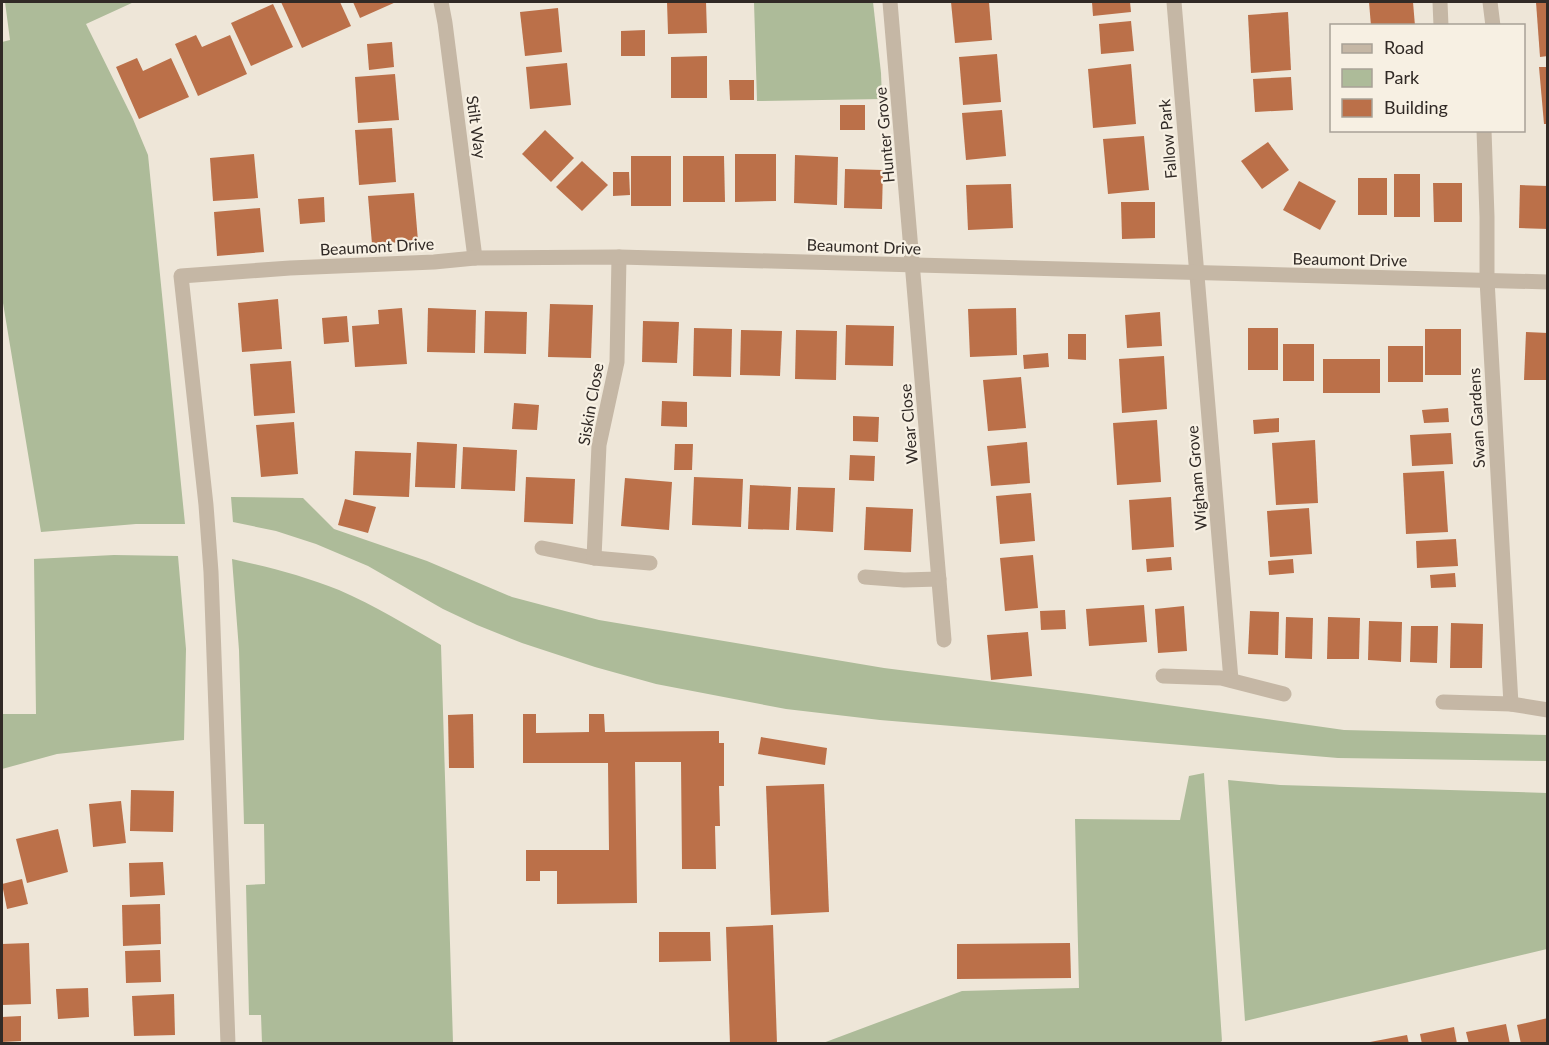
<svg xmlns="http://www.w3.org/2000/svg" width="1549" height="1045" font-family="Lato,sans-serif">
  <rect width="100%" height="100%" fill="#eee6d8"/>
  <g fill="#adbb99">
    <path d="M5 2H134L86 24 133 119 148 155 185 524H136L41 532 2 297V42L10 40Z"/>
    <path d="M754 2H873L881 73 882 99 757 101Z"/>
    <path d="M231 497 303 498 334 529 427 561 512 597 599 620 884 668 1089 694 1344 730 1547 735V761L1338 758 880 720 786 709 656 684 595 667 522 643 477 625 443 609 368 566 316 544 276 531 233 522Z"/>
    <path d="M114 555 178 556 186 649 184 740 57 754 2 769V714H36L34 559Z"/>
    <path d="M232 559C268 567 304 576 339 590 374 605 408 626 441 645L453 1043H262L261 1015H249L246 885 265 884 264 824H244L239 650Z"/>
    <path d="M1204 773 1222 1041 1219 1043H823L962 991 1079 988 1075 819 1180 820 1189 776Z"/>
    <path d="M1228 780 1280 785 1547 793V949L1245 1021Z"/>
  </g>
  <g fill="#bb7049">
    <path d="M281 2H340L351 26 302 48Z"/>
    <path d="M353 2H396L360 18Z"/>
    <path d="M667 2H706L707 33 668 34Z"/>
    <path d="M951 2H989L992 40 955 43Z"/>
    <path d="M1092 2H1130L1131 12 1093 16Z"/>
    <path d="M1369 2H1413L1415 26H1371Z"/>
    <path d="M1536 2H1548V56L1540 57Z"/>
    <path d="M273 4 293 47 251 66 231 23Z"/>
    <path d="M558 8 562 52 525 56 520 12Z"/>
    <path d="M1288 12 1291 70 1251 73 1248 15Z"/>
    <path d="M1131 21 1134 51 1101 54 1099 24Z"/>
    <path d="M645 30V56H621V31Z"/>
    <path d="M196 35 202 47 230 35 247 74 198 96 175 44Z"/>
    <path d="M392 42 394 67 369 70 367 44Z"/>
    <path d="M997 54 1001 102 963 105 959 57Z"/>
    <path d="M707 56V98H671V57Z"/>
    <path d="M137 58 143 71 171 58 189 97 139 119 116 67Z"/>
    <path d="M567 63 571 105 530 109 526 67Z"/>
    <path d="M1131 64 1136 124 1093 128 1088 69Z"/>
    <path d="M1539 67H1548V124H1544Z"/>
    <path d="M395 74 399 120 358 123 355 77Z"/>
    <path d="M1291 77 1293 110 1255 112 1253 79Z"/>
    <path d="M729 80H754V100H730Z"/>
    <rect x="840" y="105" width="25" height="25"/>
    <path d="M1002 110 1006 156 966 160 962 113Z"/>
    <path d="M392 128 396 182 359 185 355 130Z"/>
    <path d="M545 130 574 158 551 182 522 154Z"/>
    <path d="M1144 136 1149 190 1108 194 1103 139Z"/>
    <path d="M1268 142 1289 170 1262 189 1241 161Z"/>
    <path d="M254 154 258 198 213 201 210 158Z"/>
    <path d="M735 154H776V201L735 202Z"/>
    <path d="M795 155 838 157 837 205 794 203Z"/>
    <rect x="631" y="156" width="40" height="50"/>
    <path d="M683 156H724L725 202H683Z"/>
    <path d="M582 161 608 185 582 211 556 187Z"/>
    <path d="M845 169 883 170 882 209 844 208Z"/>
    <path d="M613 172H629L630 195 613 196Z"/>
    <rect x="1394" y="174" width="26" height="43"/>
    <rect x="1358" y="178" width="29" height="37"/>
    <path d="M1299 181 1336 201 1320 230 1283 210Z"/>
    <path d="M1433 183H1462V222H1434Z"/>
    <path d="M1011 184 1013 228 968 230 966 185Z"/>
    <path d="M1520 185 1548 186V229L1519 228Z"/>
    <path d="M414 193 418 241 372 244 368 196Z"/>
    <path d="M324 197 325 222 300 224 298 199Z"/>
    <path d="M1121 202H1155V238L1122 239Z"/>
    <path d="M260 208 264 252 217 256 214 212Z"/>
    <path d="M278 299 282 349 242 352 238 303Z"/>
    <path d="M550 304 593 305 591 358 548 357Z"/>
    <path d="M402 308 407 364 355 367 352 326 379 324 378 310Z"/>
    <path d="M428 308 476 310 475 353 427 352Z"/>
    <path d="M1016 308 1017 355 970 357 968 309Z"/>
    <path d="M485 311 527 312 526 354 484 353Z"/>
    <path d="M1160 312 1162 346 1127 348 1125 315Z"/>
    <path d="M347 316 349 342 324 344 322 318Z"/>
    <path d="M643 321 679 322 677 363 642 362Z"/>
    <path d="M846 325 894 326 893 366 845 365Z"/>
    <path d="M694 328 732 329 731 377 693 376Z"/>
    <rect x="1248" y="328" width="30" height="42"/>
    <rect x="1425" y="329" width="36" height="46"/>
    <path d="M741 330 782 331 780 376 740 375Z"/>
    <path d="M796 330 837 331 836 380 795 379Z"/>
    <path d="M1526 332 1548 333V380H1524Z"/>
    <path d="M1068 334H1086V360L1068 359Z"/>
    <rect x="1283" y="344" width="31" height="37"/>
    <rect x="1388" y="346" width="35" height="36"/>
    <path d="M1048 353 1049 367 1024 369 1023 355Z"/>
    <path d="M1164 356 1167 409 1122 413 1119 359Z"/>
    <rect x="1323" y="359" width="57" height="34"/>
    <path d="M291 361 295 413 254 416 250 364Z"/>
    <path d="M1021 377 1026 428 988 431 983 380Z"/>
    <path d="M662 401 687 402V427L661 426Z"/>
    <path d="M514 403 539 405 537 430 512 429Z"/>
    <path d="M1448 408 1449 422 1424 423 1422 410Z"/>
    <path d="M853 416 879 417 878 442 853 441Z"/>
    <path d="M1279 418V432L1254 434 1253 420Z"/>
    <path d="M1157 420 1161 482 1117 485 1113 423Z"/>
    <path d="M294 422 298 474 261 477 256 425Z"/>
    <path d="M1451 433 1453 464 1412 466 1410 435Z"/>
    <path d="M1315 440 1318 503 1276 505 1272 443Z"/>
    <path d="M417 442 457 444 455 488 415 487Z"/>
    <path d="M1027 442 1030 483 991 486 987 446Z"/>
    <path d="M675 444H693L692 470H674Z"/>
    <path d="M463 447 517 450 515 491 461 489Z"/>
    <path d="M355 451 411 453 409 497 353 495Z"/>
    <path d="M850 455 875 456 874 481 849 480Z"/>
    <path d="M1444 471 1448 532 1406 534 1403 473Z"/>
    <path d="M526 477 575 479 573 524 524 522Z"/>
    <path d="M694 477 743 479 741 527 692 525Z"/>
    <path d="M625 478 672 482 669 530 621 526Z"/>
    <path d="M750 485 791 487 789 530 748 529Z"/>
    <path d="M798 487 835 488 833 532 796 530Z"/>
    <path d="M1031 493 1035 541 1000 544 996 496Z"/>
    <path d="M1171 497 1174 547 1132 550 1129 500Z"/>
    <path d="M345 499 376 507 368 533 338 525Z"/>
    <path d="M866 507 913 509 911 552 864 550Z"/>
    <path d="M1309 508 1312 554 1270 557 1267 511Z"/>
    <path d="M1456 539 1458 566 1417 568 1416 541Z"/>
    <path d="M1033 555 1038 608 1005 611 1000 558Z"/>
    <path d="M1171 557 1172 570 1147 572 1146 559Z"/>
    <path d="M1293 559 1294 573 1269 575 1268 561Z"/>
    <path d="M1455 573 1456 587 1431 588 1430 575Z"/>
    <path d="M1144 605 1147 642 1089 646 1086 609Z"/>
    <path d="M1184 606 1187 651 1158 653 1155 609Z"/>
    <path d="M1065 610 1066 629 1041 630 1040 611Z"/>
    <path d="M1250 611 1279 612 1278 655 1248 654Z"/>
    <path d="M1286 617 1313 618 1312 659 1285 658Z"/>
    <path d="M1328 617 1360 618 1359 659H1327Z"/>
    <path d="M1369 621 1402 622 1401 662 1368 660Z"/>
    <path d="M1451 623 1483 624 1482 668H1450Z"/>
    <path d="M1411 626H1438L1437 663 1410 662Z"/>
    <path d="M1028 632 1032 676 991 680 987 635Z"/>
    <path d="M473 714 474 768H449L448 715Z"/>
    <path d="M523 714H536V733L589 732V714H604L605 732 719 731V743H724V786H719L720 826H715L716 869H682L681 762H635L637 903 557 904V871H540V881H526V850H609L608 763H523Z"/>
    <path d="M761 737 827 748 825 765 758 754Z"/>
    <path d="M824 784 829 912 771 915 766 786Z"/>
    <path d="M131 790 174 791 173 832 130 831Z"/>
    <path d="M121 801 126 843 93 847 89 804Z"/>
    <path d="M58 829 68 872 27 883 16 839Z"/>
    <path d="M163 862 165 895 130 897 129 863Z"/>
    <path d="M22 879 28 904 7 909 2 884Z"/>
    <path d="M160 904 161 944 123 946 122 905Z"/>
    <path d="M773 925 777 1044H730L726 927Z"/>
    <path d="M659 932H710L711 961 659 962Z"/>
    <path d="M29 943 31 1004 2 1005V944Z"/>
    <path d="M1070 943 1071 978 957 979V944Z"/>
    <path d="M160 950 161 982 126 983 125 951Z"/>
    <path d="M88 988 89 1017 58 1019 56 989Z"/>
    <path d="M174 994 175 1035 134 1036 132 996Z"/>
    <path d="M21 1016V1041L2 1042V1017Z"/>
    <path d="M1548 1018V1044H1521L1517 1025Z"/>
    <path d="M1506 1024 1510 1044H1469L1466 1032Z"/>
    <path d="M1454 1027 1457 1044H1422L1420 1034Z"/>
    <path d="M1407 1035 1409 1044H1370V1042Z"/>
  </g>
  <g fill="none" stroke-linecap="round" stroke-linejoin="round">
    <g stroke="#c5b7a5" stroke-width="15">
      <path d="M441 2 445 23 475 258"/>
      <path d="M890 2 944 640"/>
      <path d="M1174 2 1231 680"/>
      <path d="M1440 2 1441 26"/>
      <path d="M1490 2 1493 26"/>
      <path d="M1484 130 1487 217V280L1511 704"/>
      <path d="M542 548 594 558 650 563"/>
      <path d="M594 558 599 445 617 362 619 257"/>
      <path d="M865 577 904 580 939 579"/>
      <path d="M1163 676 1221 678 1284 694"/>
      <path d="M1443 702 1511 704 1548 710"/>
      <path d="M228 1044 211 572 206 505 181 276 290 268 434 262 475 258 619 257 1548 282"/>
    </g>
  </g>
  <g text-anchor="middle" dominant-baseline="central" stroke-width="4.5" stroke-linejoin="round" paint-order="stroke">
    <g font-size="16" fill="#312a26" stroke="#f7f0e3">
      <text transform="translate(477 127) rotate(82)">Stilt Way</text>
      <text transform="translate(884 135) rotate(-95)">Hunter Grove</text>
      <text transform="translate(1167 139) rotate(-95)">Fallow Park</text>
      <text transform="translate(377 246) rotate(-3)">Beaumont Drive</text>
      <text transform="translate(864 246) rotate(2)">Beaumont Drive</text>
      <text transform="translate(1350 259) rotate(1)">Beaumont Drive</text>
      <text transform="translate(590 404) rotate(-80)">Siskin Close</text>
      <text transform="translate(1476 418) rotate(-93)">Swan Gardens</text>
      <text transform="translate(908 424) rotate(-95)">Wear Close</text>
      <text transform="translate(1196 478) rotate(-95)">Wigham Grove</text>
    </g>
  </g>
  <rect width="1549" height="1045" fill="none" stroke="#312a26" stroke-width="6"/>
  <rect x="1330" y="24" width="195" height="108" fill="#f7f0e3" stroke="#a8a197" stroke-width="1.5"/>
  <rect x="1342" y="44" width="30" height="9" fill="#c5b7a5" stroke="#a8a197" stroke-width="1.5"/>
  <text x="1384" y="54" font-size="18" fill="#312a26">Road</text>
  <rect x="1342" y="69" width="30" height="18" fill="#adbb99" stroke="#a8a197" stroke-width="1.5"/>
  <text x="1384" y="84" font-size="18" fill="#312a26">Park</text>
  <rect x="1342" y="99" width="30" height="18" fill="#bb7049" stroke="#a8a197" stroke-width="1.5"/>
  <text x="1384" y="114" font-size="18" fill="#312a26">Building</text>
</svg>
